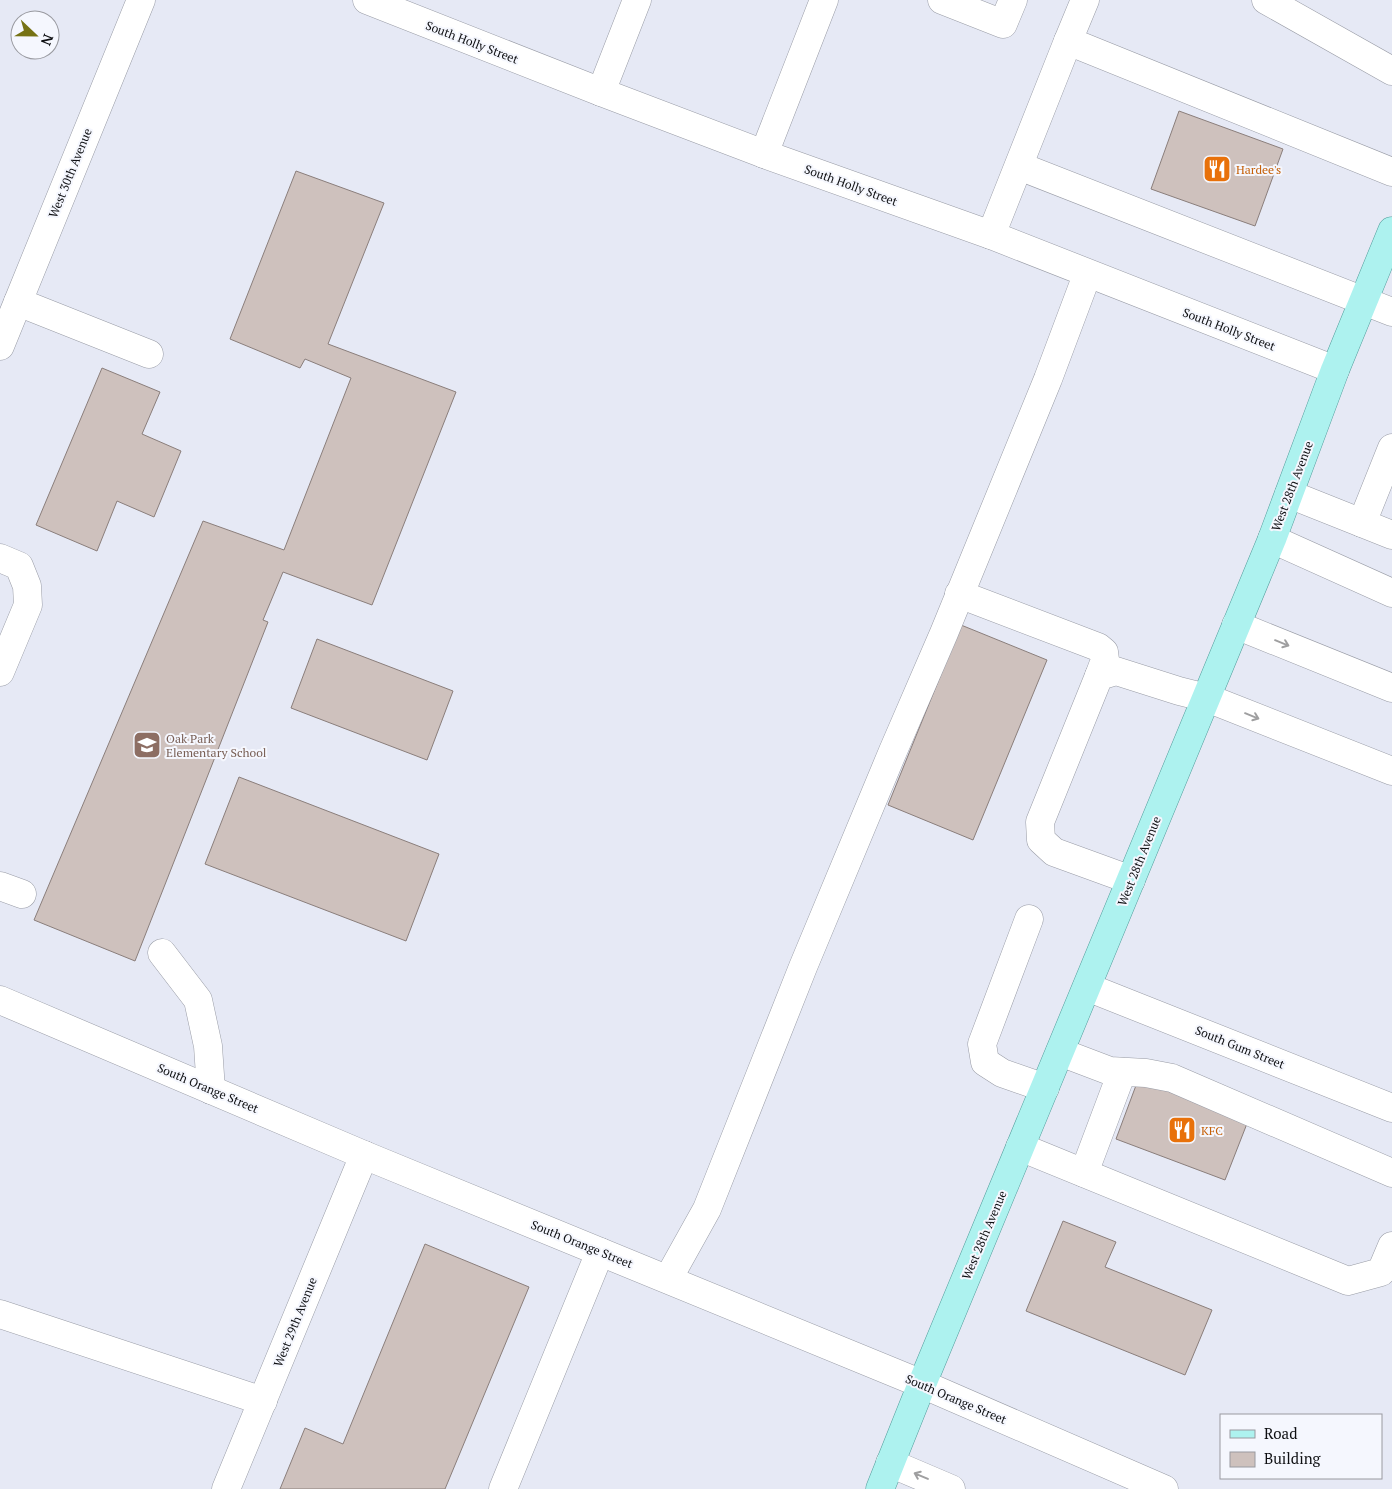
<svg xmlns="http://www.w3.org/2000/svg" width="1392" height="1489" font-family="'PT Serif',serif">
  <rect width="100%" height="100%" fill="#e6e9f5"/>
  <g fill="#cec1bd" stroke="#8a7e7b">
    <path d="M1179 111 1283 149 1255 226 1151 189Z"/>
    <path d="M296 171 384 203 328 344 456 392 372 605 283 572 263 620 268 622 135 961 34 920 203 521 284 550 351 378 305 359 300 368 230 339Z"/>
    <path d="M102 368 160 392 142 434 181 451 154 517 117 501 97 551 36 525Z"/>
    <path d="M961 625 1047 660 973 840 888 805Z"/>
    <path d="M317 639 453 691 427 760 291 708Z"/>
    <path d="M239 777 439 854 406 941 205 864Z"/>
    <path d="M1138 1080 1248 1121 1225 1180 1116 1139Z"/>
    <path d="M1063 1221 1116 1242 1105 1267 1212 1310 1185 1375 1026 1311Z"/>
    <path d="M425 1244 529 1287 445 1489H280L305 1428 343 1444Z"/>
  </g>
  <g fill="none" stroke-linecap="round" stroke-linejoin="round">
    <defs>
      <g id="minor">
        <path d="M367 0 601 92 764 154 991 235 1335 370"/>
        <path d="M942 0 1003 24 1013 0"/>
        <path d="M1085 0 1068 41 1392 172"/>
        <path d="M1266 0 1392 71"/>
        <path d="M601 92 637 0"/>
        <path d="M764 154 824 0"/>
        <path d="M1019 166 1392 312"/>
        <path d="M991 235 1068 41"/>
        <path d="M18 302 149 354"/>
        <path d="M0 346 141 0"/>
        <path d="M1289 494 1392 535"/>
        <path d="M1362 523 1392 448"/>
        <path d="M1272 539 1392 593"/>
        <path d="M0 558 19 566 27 586 28 605 0 672"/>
        <path d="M959 594 1098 647 1104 652 1105 660 1099 676"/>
        <path d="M1236 625 1392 688"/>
        <path d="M1131 880 1054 852 1041 840 1040 822 1099 676 1116 671 1179 691 1207 698 1392 771"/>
        <path d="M0 886 22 894"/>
        <path d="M1029 919 982 1044 985 1062 1002 1073 1045 1088"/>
        <path d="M162 953 198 1000 208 1046 211 1090"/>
        <path d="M1087 987 1392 1108"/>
        <path d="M0 1000 364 1155 922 1384 1164 1489"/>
        <path d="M1060 1052 1110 1071 1146 1073 1172 1078 1392 1173"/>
        <path d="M1020 1147 1348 1281 1381 1272 1392 1246"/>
        <path d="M1084 1173 1122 1072"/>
        <path d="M668 1279 707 1209 803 967 893 751 944 633 1048 379 1087 275"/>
        <path d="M0 1314 263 1401"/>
        <path d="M890 1463 951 1489"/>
        <path d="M226 1489 364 1155"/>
        <path d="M503 1489 600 1252"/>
      </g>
      <path id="major" d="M880 1489 922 1384 1272 539 1335 370 1392 231"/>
    </defs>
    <use href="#minor" stroke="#999ca6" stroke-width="29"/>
    <use href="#major" stroke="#529d9b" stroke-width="29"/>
    <use href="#minor" stroke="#fff" stroke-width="28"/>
    <use href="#major" stroke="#adf2ef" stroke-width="28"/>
  </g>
  <defs><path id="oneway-shaft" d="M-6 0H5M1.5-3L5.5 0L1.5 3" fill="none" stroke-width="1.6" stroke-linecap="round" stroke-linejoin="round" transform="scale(1.25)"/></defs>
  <g stroke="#9f9fa0">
    <use href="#oneway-shaft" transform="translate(1282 643) rotate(22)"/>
    <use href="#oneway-shaft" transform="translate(1252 716) rotate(22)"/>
    <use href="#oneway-shaft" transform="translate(921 1476) rotate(-157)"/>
  </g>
  <defs>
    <symbol id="restaurant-square" viewBox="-11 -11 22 22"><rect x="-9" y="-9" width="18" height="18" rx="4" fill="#e8710a" stroke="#f5f7fe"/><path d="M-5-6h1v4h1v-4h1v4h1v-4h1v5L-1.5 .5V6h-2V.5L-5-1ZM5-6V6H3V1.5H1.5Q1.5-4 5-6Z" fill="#fff"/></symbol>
    <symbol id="school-square" viewBox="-11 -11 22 22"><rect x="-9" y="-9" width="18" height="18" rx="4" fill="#8d6e63" stroke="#f5f7fe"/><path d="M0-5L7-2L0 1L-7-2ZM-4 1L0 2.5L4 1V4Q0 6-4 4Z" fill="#fff"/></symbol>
  </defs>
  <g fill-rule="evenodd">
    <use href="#restaurant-square" x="1201" y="153" width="32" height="32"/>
    <use href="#school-square" x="131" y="729" width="32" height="32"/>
    <use href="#restaurant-square" x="1166" y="1114" width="32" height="32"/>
  </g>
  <g text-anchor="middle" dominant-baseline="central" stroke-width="4" stroke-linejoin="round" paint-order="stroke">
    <g font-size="12" fill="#0e0f12" stroke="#f5f7fe">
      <text transform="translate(472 42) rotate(21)">South Holly Street</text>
      <text transform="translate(70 173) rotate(-68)">West 30th Avenue</text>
      <text transform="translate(851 185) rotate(20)">South Holly Street</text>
      <text transform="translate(1229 329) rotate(21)">South Holly Street</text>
      <text transform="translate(1292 486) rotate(-69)">West 28th Avenue</text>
      <text transform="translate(1139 861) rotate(-68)">West 28th Avenue</text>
      <text transform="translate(1240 1047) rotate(22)">South Gum Street</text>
      <text transform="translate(208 1088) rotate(23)">South Orange Street</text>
      <text transform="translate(984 1235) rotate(-67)">West 28th Avenue</text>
      <text transform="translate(582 1244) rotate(22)">South Orange Street</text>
      <text transform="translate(295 1322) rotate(-68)">West 29th Avenue</text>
      <text transform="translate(956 1399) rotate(23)">South Orange Street</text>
    </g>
    <g font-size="12" fill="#c56008" stroke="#f5f7fe" text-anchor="start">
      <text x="1236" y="169">Hardee's</text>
      <text x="1201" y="1130">KFC</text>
    </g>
    <g font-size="12" fill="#785e54" stroke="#f5f7fe" text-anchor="start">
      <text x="166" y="738">Oak Park<tspan x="166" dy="14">Elementary School</tspan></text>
    </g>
  </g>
  <rect x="1220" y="1414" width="162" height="65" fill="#f5f7fe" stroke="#999aa0"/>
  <rect x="1230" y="1430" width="25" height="8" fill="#adf2ef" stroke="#999aa0"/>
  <text x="1264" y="1439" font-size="15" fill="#0e0f12">Road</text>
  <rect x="1230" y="1452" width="25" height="15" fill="#cec1bd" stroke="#999aa0"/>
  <text x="1264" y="1464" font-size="15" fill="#0e0f12">Building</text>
  <g transform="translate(35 35) rotate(112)"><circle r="24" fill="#f5f7fe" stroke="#999aa0"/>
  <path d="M0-4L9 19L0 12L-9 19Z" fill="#767214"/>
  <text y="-8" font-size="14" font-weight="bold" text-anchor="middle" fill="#0e0f12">N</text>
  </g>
</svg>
